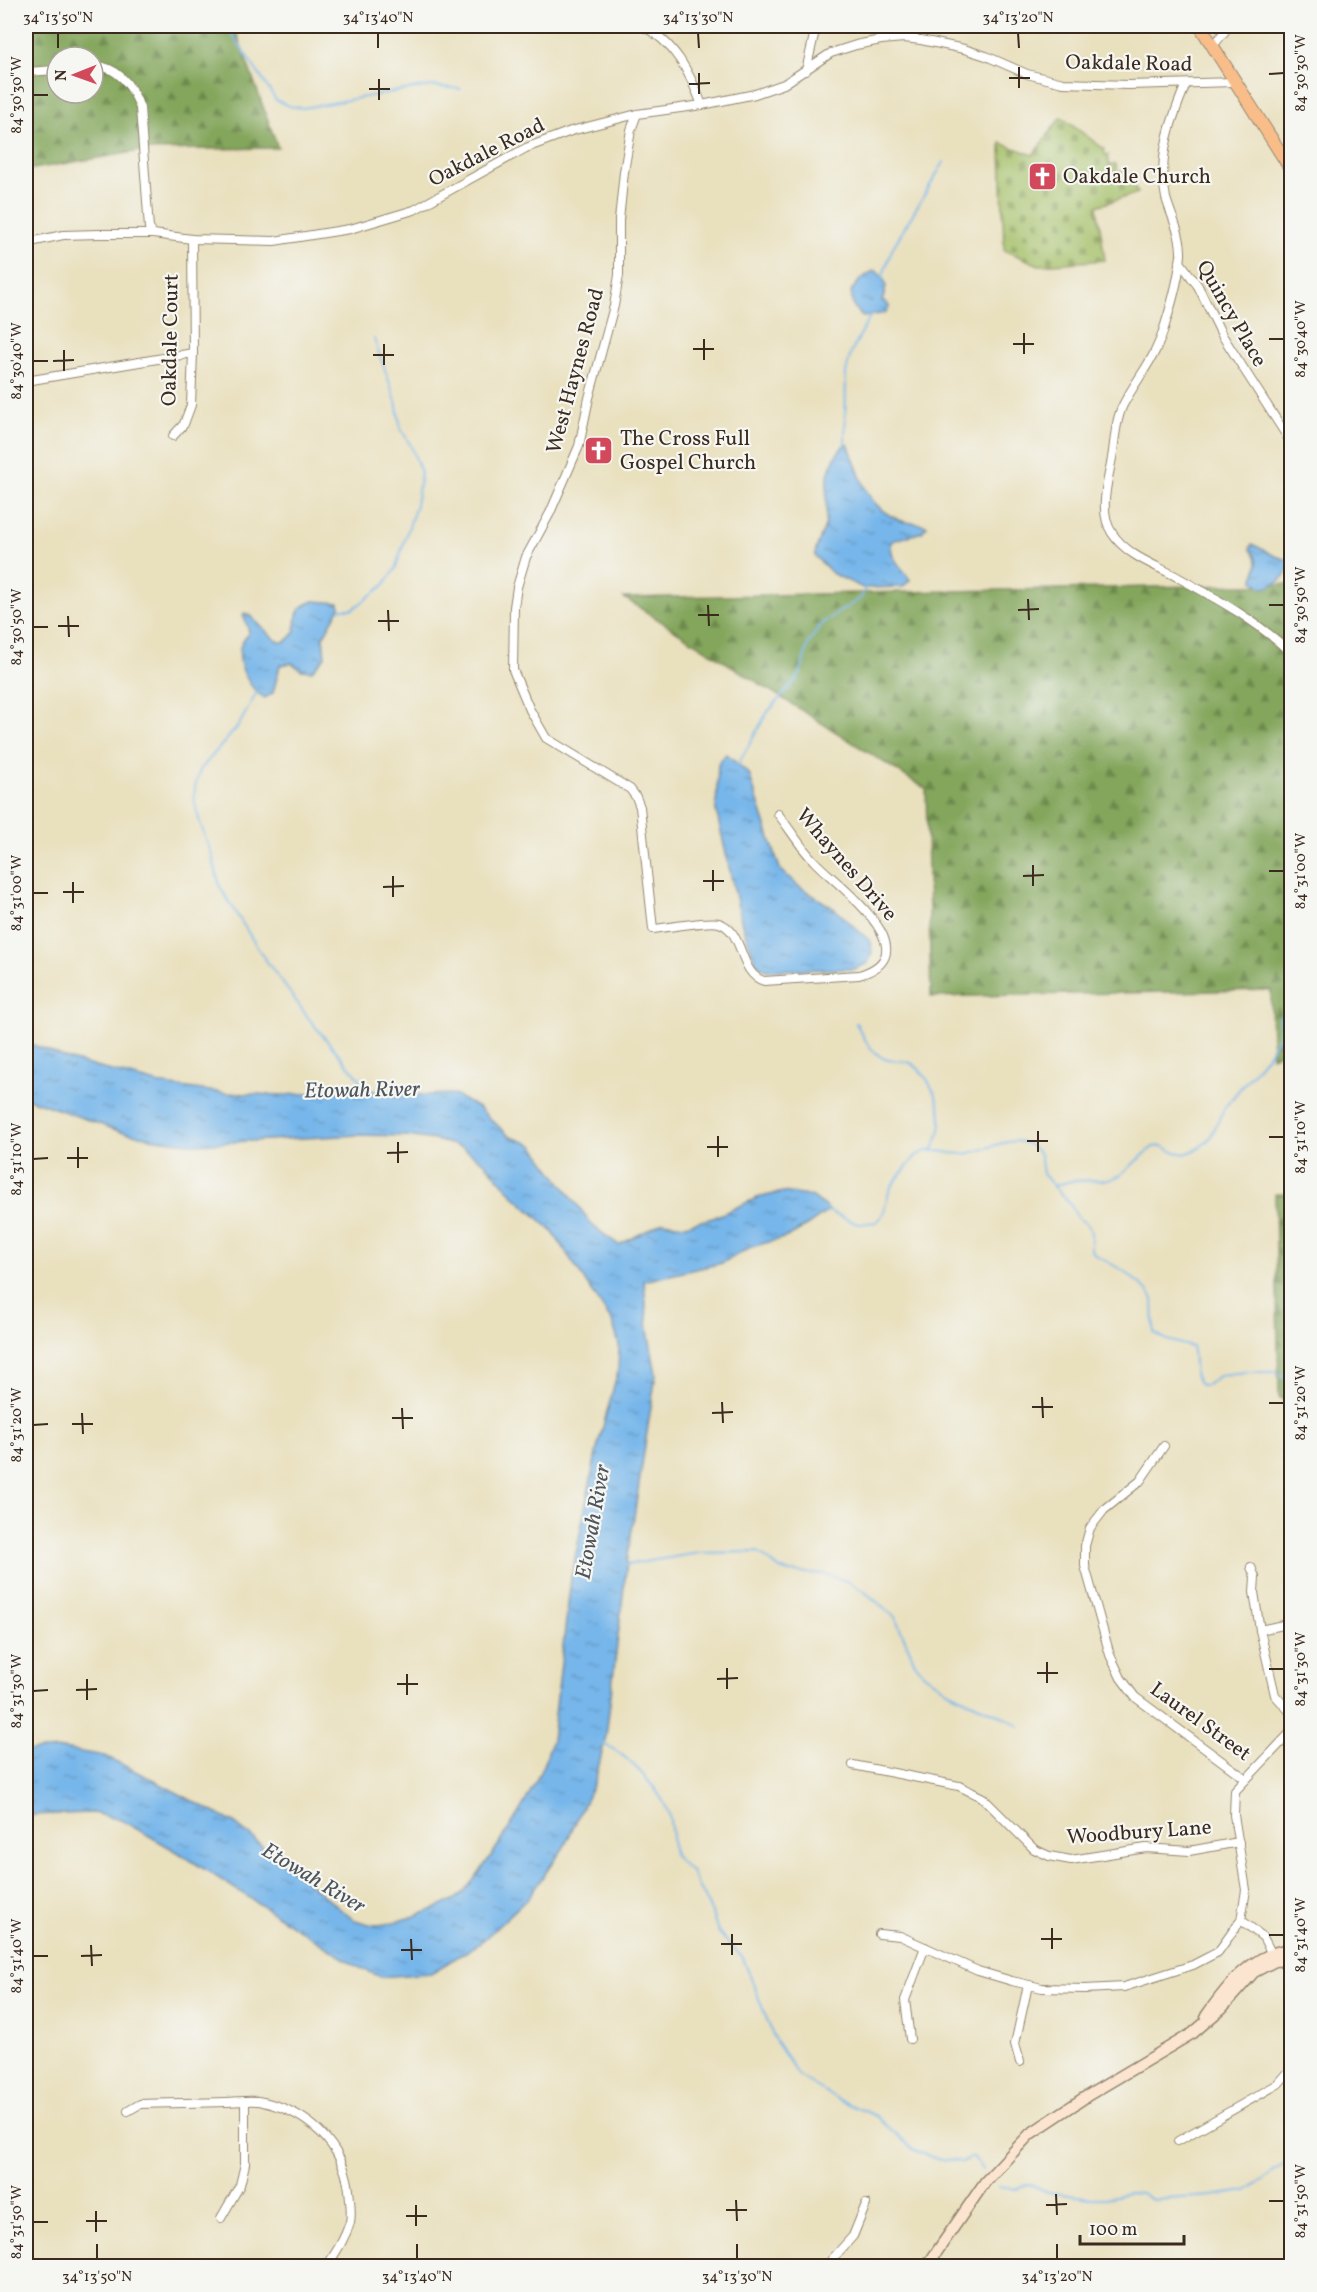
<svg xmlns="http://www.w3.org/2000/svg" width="1317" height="2292" font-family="Vollkorn,serif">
  <defs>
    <pattern id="forest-firs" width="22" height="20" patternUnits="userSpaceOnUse" patternTransform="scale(1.5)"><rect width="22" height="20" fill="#83a65c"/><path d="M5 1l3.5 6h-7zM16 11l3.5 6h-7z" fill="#6c874b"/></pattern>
    <pattern id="cemetery-stones" width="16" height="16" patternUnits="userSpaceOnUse" patternTransform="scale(1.5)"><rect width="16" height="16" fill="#a4c067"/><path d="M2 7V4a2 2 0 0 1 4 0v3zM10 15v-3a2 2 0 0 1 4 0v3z" fill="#879c54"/></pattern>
    <pattern id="water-ripples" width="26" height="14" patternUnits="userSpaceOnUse" patternTransform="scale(1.5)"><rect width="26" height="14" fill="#76b6ea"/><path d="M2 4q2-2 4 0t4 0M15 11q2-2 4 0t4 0" fill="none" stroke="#6294bd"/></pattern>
  </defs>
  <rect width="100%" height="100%" fill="#f6f6f2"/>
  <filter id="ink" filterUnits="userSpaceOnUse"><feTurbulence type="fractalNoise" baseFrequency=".0167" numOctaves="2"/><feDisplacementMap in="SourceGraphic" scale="12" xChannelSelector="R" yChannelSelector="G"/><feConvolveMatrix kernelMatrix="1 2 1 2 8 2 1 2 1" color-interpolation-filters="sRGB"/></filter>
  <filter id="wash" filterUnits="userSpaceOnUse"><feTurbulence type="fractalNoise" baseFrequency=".008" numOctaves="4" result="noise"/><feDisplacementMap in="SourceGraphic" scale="24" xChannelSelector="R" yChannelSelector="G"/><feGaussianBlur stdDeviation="1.35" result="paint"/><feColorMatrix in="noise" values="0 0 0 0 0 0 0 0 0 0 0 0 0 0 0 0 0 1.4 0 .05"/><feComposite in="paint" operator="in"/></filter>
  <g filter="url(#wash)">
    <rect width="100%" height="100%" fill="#e9e0be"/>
    <g fill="url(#forest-firs)" stroke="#5f683d" stroke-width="1.5" fill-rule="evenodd">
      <path d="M26 26H234L278 148 146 150 26 170ZM57 57H93V93H57Z"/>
      <path d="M1291 584V1047L1272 1056 1271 990 931 997 926 789 624 598Z"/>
      <path d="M1275 1194H1291V1404L1279 1397Z"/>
    </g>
    <path fill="url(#cemetery-stones)" stroke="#707542" stroke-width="1.5" d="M1061 117 1104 149 1105 155H1108L1109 165 1116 164 1117 172 1127 171 1138 193 1097 206 1105 260 1039 265 1004 250 1001 143 1033 155Z"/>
    <g fill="url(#water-ripples)" stroke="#587084" stroke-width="1.5">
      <path d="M875 270C888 281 888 286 882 301L887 303 889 307 885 313 863 317 853 306 851 291 861 279Z"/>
      <path d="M845 444H848C861 475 864 506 899 520 909 524 918 522 927 526L922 532 892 541C887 556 903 568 910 580L903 587 863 588 833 574 815 556C815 543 825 534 826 520 828 487 821 472 845 444Z"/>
      <path d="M1252 544 1275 556 1291 561C1290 574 1276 587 1263 588L1254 581C1255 565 1262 563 1250 549Z"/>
      <path d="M314 601 339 603 340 607 323 637 325 657 312 671 301 670 292 663 280 665 273 693 265 698C250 690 237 666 240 648 241 642 247 637 249 631L243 615 244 613 248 614C254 620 260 625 266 631 277 642 283 649 295 632 297 614 294 609 314 601Z"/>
      <path d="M726 754 749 774 780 869 798 886 835 909 871 942 872 953 868 963 854 969 766 970 756 963 742 924 716 810 718 764Z"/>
      <path d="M26 1042 70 1060 164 1085 225 1093 284 1095 363 1090 423 1095 453 1094 479 1108 509 1136 533 1145 593 1226 619 1245 663 1222 685 1225 713 1218 757 1198 783 1192 813 1197 829 1210 808 1225 787 1237 751 1247 722 1263 644 1281 648 1331 656 1374 627 1562 606 1736 595 1781 564 1847 527 1899 479 1944 431 1973 381 1977 356 1966 176 1851 121 1820 93 1813 26 1815V1751L63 1749 105 1756 155 1781 234 1823 354 1920C361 1921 369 1925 376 1925 394 1925 449 1906 462 1894 474 1881 485 1864 495 1850 518 1815 540 1781 552 1740L571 1578 597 1449 618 1371 619 1345 613 1323 552 1231 515 1197 485 1163 461 1147 435 1140 406 1136 359 1135 196 1144 156 1139 119 1131 26 1098Z"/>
    </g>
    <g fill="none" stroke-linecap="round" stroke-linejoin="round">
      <g stroke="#76b6ea" stroke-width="2">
        <path d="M227 26 276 100 289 106 303 108 410 89 432 86 461 89"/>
        <path d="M882 278 893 247 944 162"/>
        <path d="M845 444 846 372 851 353 870 316"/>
        <path d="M340 609H353L383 586 395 570 416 505 421 473 411 446 401 429 396 401 374 339"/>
        <path d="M257 692 239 725 200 770 195 787 194 800 200 823 212 855 220 887 262 955 313 1024 371 1092"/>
        <path d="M737 766 767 713 800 675 808 644 822 623 861 598 865 588"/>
        <path d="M856 1023C862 1034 867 1046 877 1054 889 1064 895 1059 908 1062 917 1065 923 1073 928 1081 943 1106 946 1125 932 1151"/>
        <path d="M1053 1186 1071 1181 1108 1180 1119 1176 1153 1147 1163 1146 1171 1151 1185 1154 1198 1149 1210 1138 1225 1107 1270 1052 1280 1033V1017L1292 1004"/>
        <path d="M826 1210 858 1224 877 1222C887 1212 885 1202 890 1189 894 1181 909 1165 915 1157 928 1144 947 1155 963 1154 982 1153 1006 1136 1026 1143 1030 1144 1036 1151 1040 1154L1043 1174 1070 1204 1078 1218 1088 1225 1091 1232V1250L1097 1256 1124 1271 1146 1289 1153 1299 1154 1333 1167 1340 1192 1347C1196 1360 1191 1375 1201 1385H1207L1220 1375 1246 1372H1276L1292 1380"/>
        <path d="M626 1565 699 1553 758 1552 780 1569 789 1572 825 1574 849 1582 865 1592 895 1617 915 1663 923 1673 949 1692 1008 1719 1019 1726"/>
        <path d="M602 1744C625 1751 658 1788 667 1809 673 1823 671 1841 674 1856L690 1870 712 1913 718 1932 743 1958 775 2040 799 2076 839 2100 876 2116 913 2149 929 2157 962 2162 972 2157 979 2163 983 2170"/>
        <path d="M997 2187 1015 2189 1030 2184 1048 2192 1091 2198H1106L1129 2193 1141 2194 1153 2200 1211 2196 1247 2191 1292 2159"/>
      </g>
    </g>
  </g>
  <g filter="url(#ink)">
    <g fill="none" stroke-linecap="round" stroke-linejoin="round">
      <defs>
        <g id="street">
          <path d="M642 26C674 41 690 73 702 105"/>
          <path d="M1213 46 1229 26"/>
          <path d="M93 65C119 67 132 85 140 108L149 228 153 234"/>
          <path d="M806 71 816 26"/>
          <path d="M26 72 57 70"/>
          <path d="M1186 84C1171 120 1157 158 1166 198 1171 216 1182 235 1181 255 1179 278 1172 303 1165 325 1156 359 1138 376 1123 405 1115 421 1115 441 1112 458 1108 481 1098 511 1112 533 1128 557 1156 565 1179 578 1219 600 1259 622 1292 654"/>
          <path d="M637 114 631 130 624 172 619 220V275L614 306 589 398 579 446 550 513 526 557 517 587 514 607 513 670 530 710 546 738 630 789 636 797 640 807 653 929C665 928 711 920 719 923 745 931 738 974 764 981L859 975C933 953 835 884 814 861 800 847 790 829 778 814"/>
          <path d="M26 243 63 235 99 234H153L192 239 274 241 350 229 414 210 526 148 571 131 637 114 702 105 755 94 784 84 831 53 856 45 881 40 904 38 921 40 964 49 986 56 1027 74 1063 83 1128 85 1235 82"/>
          <path d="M1180 262 1198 286 1222 335 1292 444"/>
          <path d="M26 381 193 353"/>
          <path d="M173 436 184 424 191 405 193 353 192 239"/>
          <path d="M1164 1446 1140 1481 1104 1510 1090 1528 1085 1546V1566L1110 1655 1121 1678 1135 1697 1246 1779"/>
          <path d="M1251 1567 1255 1577 1254 1592 1260 1630 1275 1695 1292 1714"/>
          <path d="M1260 1630 1292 1623"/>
          <path d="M853 1765 959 1786 983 1798 1034 1849 1049 1856 1071 1860 1146 1848 1189 1851 1239 1842"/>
          <path d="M879 1934 900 1936 978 1971 1012 1981 1042 1988 1085 1989 1124 1987 1193 1965 1218 1952 1241 1920"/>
          <path d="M1274 1958 1263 1937 1241 1920 1246 1890 1234 1815 1235 1791 1292 1731"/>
          <path d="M910 2039 905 2000 925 1947"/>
          <path d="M1020 2062 1015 2044 1028 1985"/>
          <path d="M128 2111 140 2104C169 2103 197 2103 226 2102 238 2102 252 2099 263 2102 308 2112 343 2144 349 2190 350 2200 352 2213 350 2222 345 2239 336 2252 327 2266"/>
          <path d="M1178 2141 1278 2084 1292 2068"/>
          <path d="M221 2218 240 2185 245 2164V2102"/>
          <path d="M826 2266 853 2236 866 2204"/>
        </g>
        <g id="secondary">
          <path d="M1206 2016C1227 1986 1252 1953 1292 1949"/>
          <path d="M927 2266 985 2182 1030 2134 1087 2096 1193 2033 1222 2008 1254 1972 1275 1961 1292 1959"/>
        </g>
        <path id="primary" d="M1200 26 1292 171"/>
      </defs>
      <use href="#street" stroke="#92856e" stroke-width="10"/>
      <use href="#secondary" stroke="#92856e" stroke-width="13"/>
      <use href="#primary" stroke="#92856e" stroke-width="14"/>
      <use href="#street" stroke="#fff" stroke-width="8"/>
      <use href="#secondary" stroke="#fce5d0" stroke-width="10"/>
      <use href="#primary" stroke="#f8bd89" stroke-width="12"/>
    </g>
  </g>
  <path fill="none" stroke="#3b2a1e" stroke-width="2" d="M58 33V48M378 33V48M698 33 699 48M1018 33 1019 48M1019 67V88M699 73V94M1269 74 1284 73M1009 78H1030M379 79V100M689 84 710 83M369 89H390M33 95H48M1024 333V354M704 339V360M1269 339H1284M384 344V365M1013 344H1034M693 349H714M64 350V371M373 355H394M33 361H48M53 361 74 360M1028 599 1029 620M708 605 709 626M1269 605H1284M388 610 389 631M1018 610 1039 609M698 615H719M68 616 69 637M378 621H399M58 626H79M33 627H48M1033 865V886M713 870V891M1269 871H1284M393 876V897M1023 876 1044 875M703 881H724M73 882V903M383 887 404 886M63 892H84M33 893H48M1038 1131V1152M718 1136V1157M1269 1137H1284M1027 1141H1048M398 1142V1163M78 1147V1168M707 1147H728M387 1153 408 1152M67 1158H88M33 1159 48 1158M1042 1397 1043 1418M722 1402 723 1423M1269 1403H1284M1032 1407H1053M402 1408 403 1429M82 1413 83 1434M712 1413 733 1412M392 1418H413M72 1424H93M33 1425 48 1424M1047 1662V1683M727 1668V1689M1269 1669H1284M1037 1673H1058M407 1674V1695M87 1679V1700M717 1679 738 1678M397 1684H418M76 1690 97 1689M33 1691 48 1690M1052 1928V1949M732 1934V1955M1269 1935H1284M411 1939 412 1960M1041 1939H1062M721 1944H742M91 1945 92 1966M401 1950H422M33 1956H48M81 1956 102 1955M1056 2194 1057 2215M736 2200 737 2221M1269 2201H1284M416 2205V2226M1046 2205 1067 2204M726 2210H747M96 2211V2232M406 2216H427M86 2221H107M33 2222H48M97 2244V2259M417 2244V2259M737 2244V2259M1057 2244V2259"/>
  <defs>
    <symbol id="church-square" viewBox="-11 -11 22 22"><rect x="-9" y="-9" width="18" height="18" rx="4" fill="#d1495b" stroke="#f6f6f2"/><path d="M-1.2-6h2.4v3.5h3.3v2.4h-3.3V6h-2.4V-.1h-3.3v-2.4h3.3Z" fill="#fff"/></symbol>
  </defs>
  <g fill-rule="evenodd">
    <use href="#church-square" x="1026" y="160" width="33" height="33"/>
    <use href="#church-square" x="582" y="434" width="33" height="33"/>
  </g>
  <g text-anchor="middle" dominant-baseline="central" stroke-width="4.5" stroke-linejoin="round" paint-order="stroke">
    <g font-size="21" fill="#3b2a1e" stroke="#f6f6f2">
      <text transform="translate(1129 64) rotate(1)">Oakdale Road</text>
      <text transform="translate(487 153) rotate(-27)">Oakdale Road</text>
      <text transform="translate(1231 314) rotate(60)">Quincy Place</text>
      <text transform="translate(171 340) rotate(-89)">Oakdale Court</text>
      <text transform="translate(576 371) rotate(-75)">West Haynes Road</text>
      <text transform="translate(846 865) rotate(49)">Whaynes Drive</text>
      <text transform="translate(1200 1722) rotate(36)">Laurel Street</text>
      <text transform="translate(1139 1833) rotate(-4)">Woodbury Lane</text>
    </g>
    <g font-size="21" fill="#3b2a1e" stroke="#f6f6f2" text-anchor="start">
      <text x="1063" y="177">Oakdale Church</text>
      <text x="620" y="439">The Cross Full<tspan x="620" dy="24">Gospel Church</tspan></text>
    </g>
    <g font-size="22" font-style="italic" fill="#4d545b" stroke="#f6f6f2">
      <text transform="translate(362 1091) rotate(-1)">Etowah River</text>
      <text transform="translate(594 1522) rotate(-80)">Etowah River</text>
      <text transform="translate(313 1879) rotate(31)">Etowah River</text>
    </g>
  </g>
  <rect width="1317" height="2292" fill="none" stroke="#f6f6f2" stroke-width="66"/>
  <g transform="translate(75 75) rotate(269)"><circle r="28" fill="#f6f6f2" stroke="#aba49d" stroke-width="1.5"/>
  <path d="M0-4.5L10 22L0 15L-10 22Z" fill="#d1495b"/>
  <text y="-9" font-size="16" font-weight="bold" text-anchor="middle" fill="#3b2a1e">N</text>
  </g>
  <path d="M1080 2235v9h104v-9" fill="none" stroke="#3b2a1e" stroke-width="3"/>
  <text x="1089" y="2235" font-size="18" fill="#3b2a1e" stroke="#f6f6f2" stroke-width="4.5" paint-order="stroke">100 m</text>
  <rect x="33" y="33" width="1251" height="2226" fill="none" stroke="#3b2a1e" stroke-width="2"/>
  <g font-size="15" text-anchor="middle" fill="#3b2a1e">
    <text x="58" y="22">34°13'50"N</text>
    <text x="378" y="22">34°13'40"N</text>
    <text x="698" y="22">34°13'30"N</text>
    <text x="1018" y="22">34°13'20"N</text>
    <text transform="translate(1300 73) rotate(-90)" y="5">84°30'30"W</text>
    <text transform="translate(16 95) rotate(-90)" y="5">84°30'30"W</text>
    <text transform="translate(1300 339) rotate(-90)" y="5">84°30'40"W</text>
    <text transform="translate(16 361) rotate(-90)" y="5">84°30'40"W</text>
    <text transform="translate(1300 605) rotate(-90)" y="5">84°30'50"W</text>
    <text transform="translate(16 627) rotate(-90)" y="5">84°30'50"W</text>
    <text transform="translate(1300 871) rotate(-90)" y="5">84°31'00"W</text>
    <text transform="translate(16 893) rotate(-90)" y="5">84°31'00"W</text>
    <text transform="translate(1300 1137) rotate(-90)" y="5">84°31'10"W</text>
    <text transform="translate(16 1159) rotate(-90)" y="5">84°31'10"W</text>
    <text transform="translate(1300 1403) rotate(-90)" y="5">84°31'20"W</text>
    <text transform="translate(16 1425) rotate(-90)" y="5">84°31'20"W</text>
    <text transform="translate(1300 1669) rotate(-90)" y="5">84°31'30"W</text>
    <text transform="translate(16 1691) rotate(-90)" y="5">84°31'30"W</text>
    <text transform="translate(1300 1935) rotate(-90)" y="5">84°31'40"W</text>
    <text transform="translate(16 1956) rotate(-90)" y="5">84°31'40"W</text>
    <text transform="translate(1300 2201) rotate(-90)" y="5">84°31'50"W</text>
    <text transform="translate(16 2222) rotate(-90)" y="5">84°31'50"W</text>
    <text x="97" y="2281">34°13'50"N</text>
    <text x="417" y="2281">34°13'40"N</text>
    <text x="737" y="2281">34°13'30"N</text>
    <text x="1057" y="2281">34°13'20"N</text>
  </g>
</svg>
